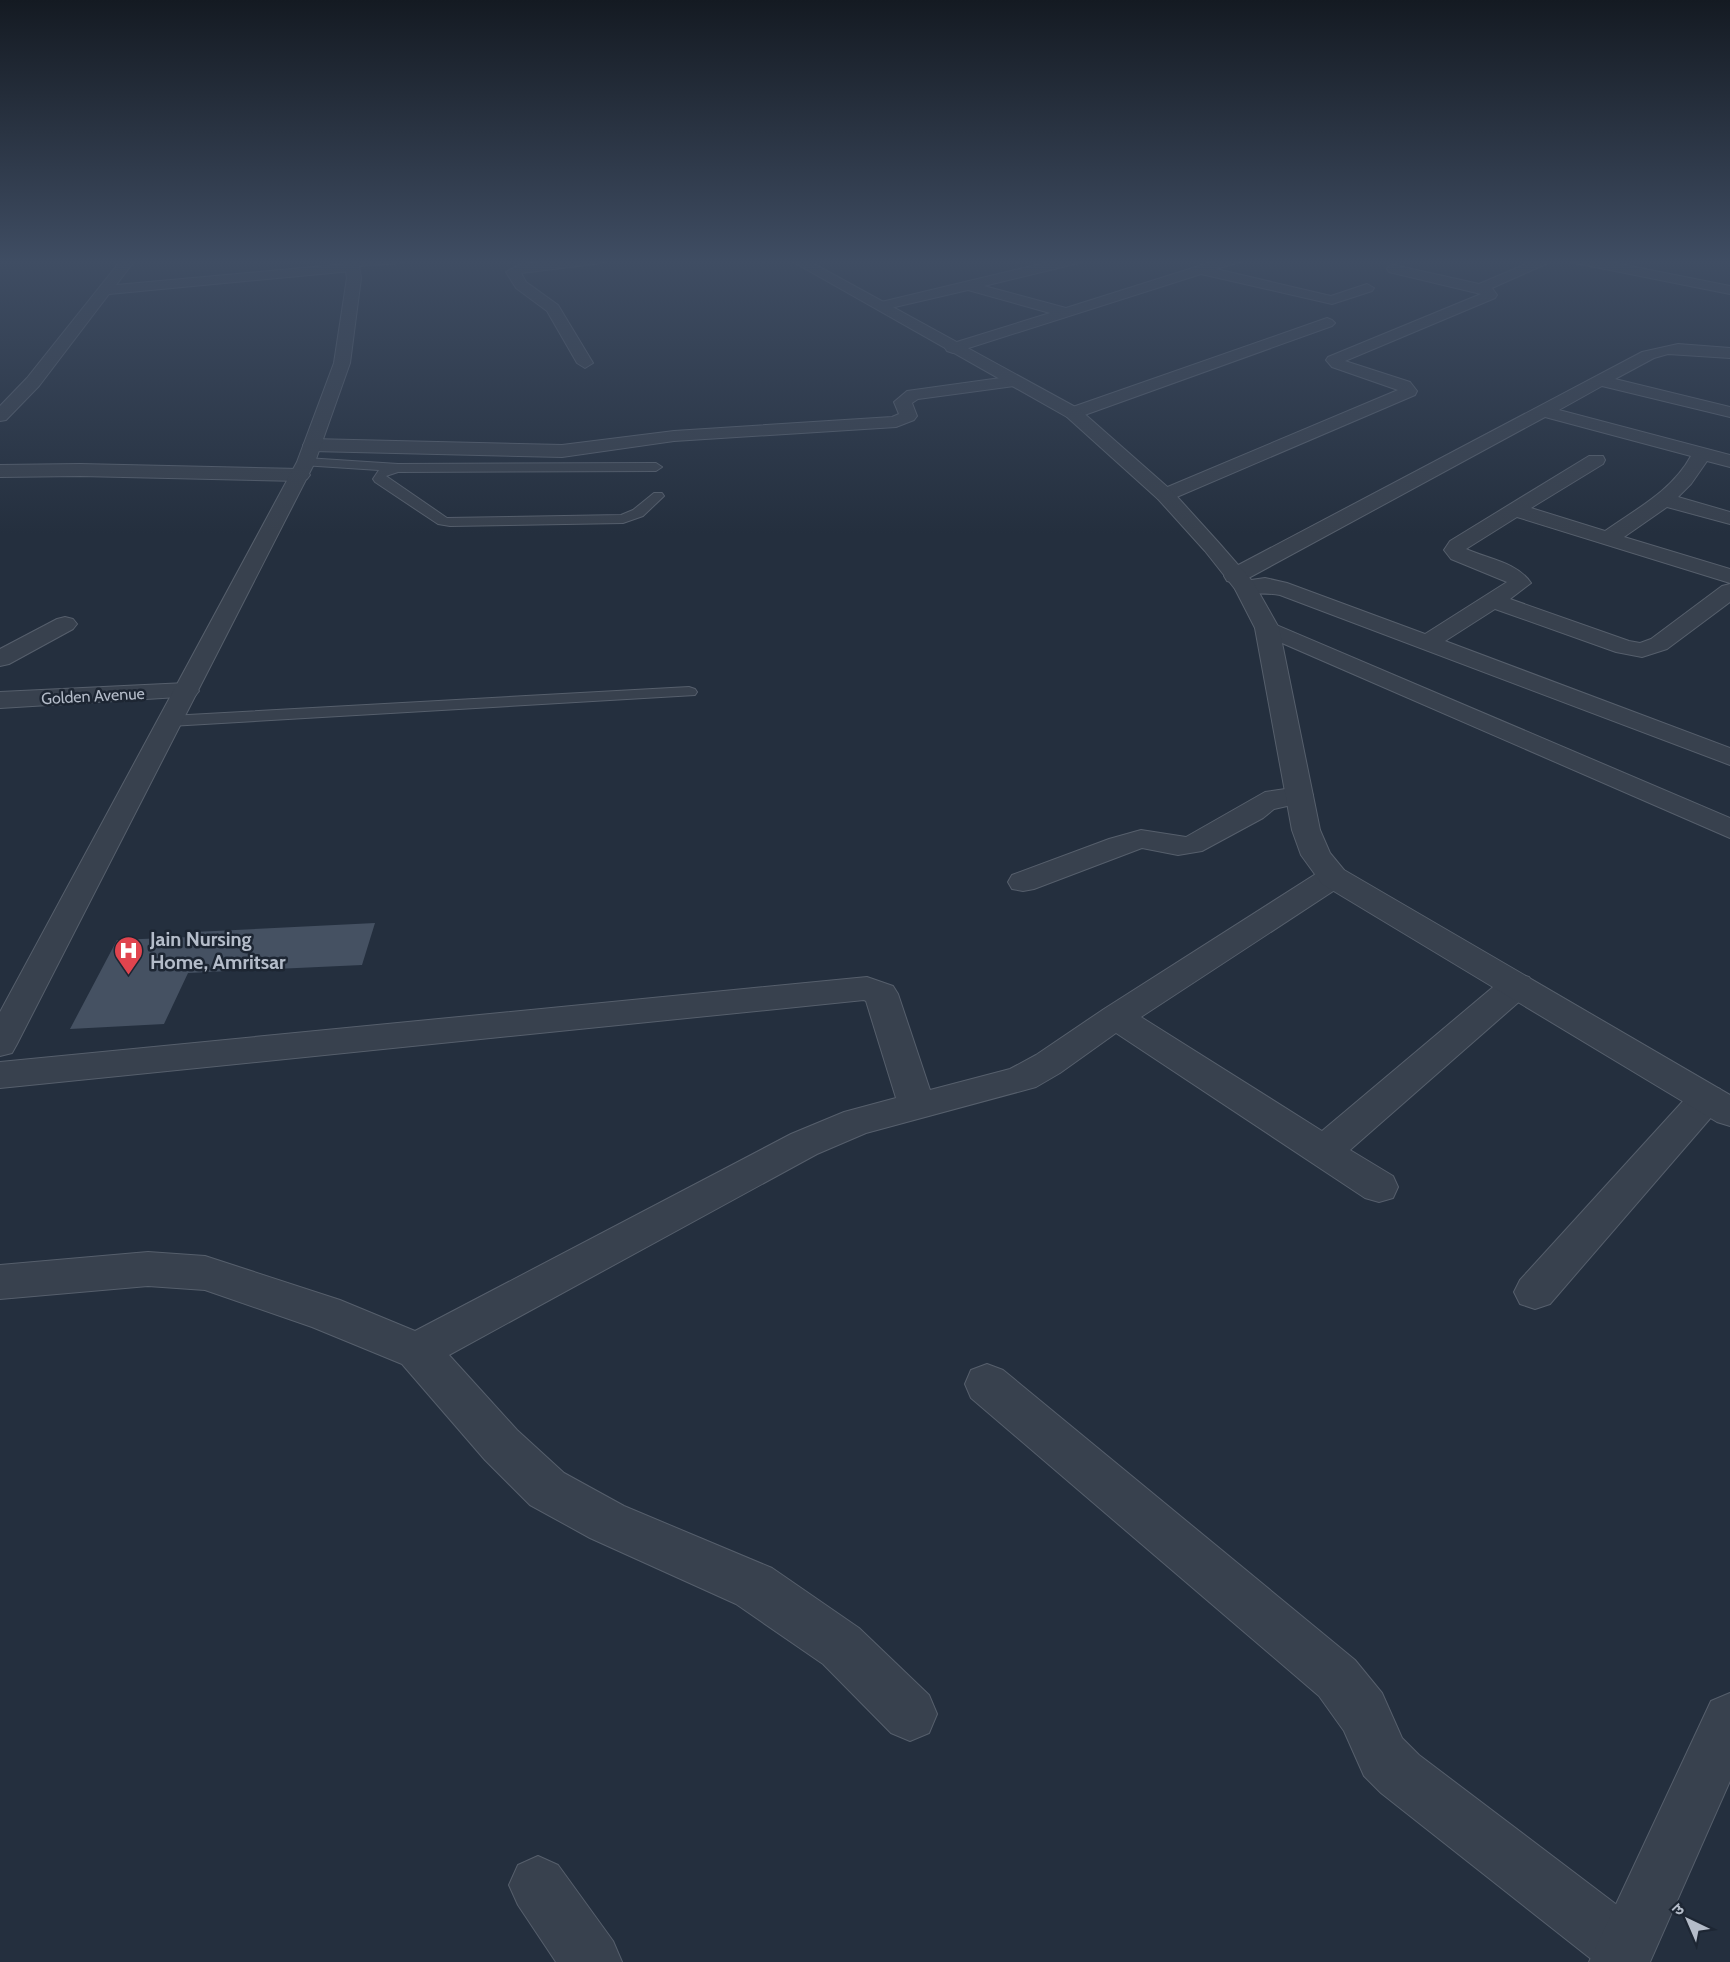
<svg xmlns="http://www.w3.org/2000/svg" width="1730" height="1962" font-family="Cabin,'Noto Sans Devanagari',sans-serif">
  <rect width="100%" height="100%" fill="#242f3e"/>
  <path fill="#455162" d="M375 923 362 965 188 973 164 1024 70 1029 117 940 191 937 194 932Z"/>
  <g fill="none" stroke-linecap="round" stroke-linejoin="round">
    <defs>
      <g id="service">
        <path d="M306 458 398 464 656 463 662 467 656 471 398 472 386 476 447 518 621 515 633 510 654 493H662L664 496 643 516 623 523 450 526 438 524 375 482 373 479 379 470 302 465V459Z"/>
        <path d="M689 687 695 689 697 692 695 695 170 726 162 721 170 716Z"/>
      </g>
      <g id="minor">
        <path d="M122 259H136L116 285 346 264 347 260 352 259H408L401 263 358 266 357 270 352 271 109 294 39 386 6 420 0 421V406L27 378Z"/>
        <path d="M566 259H609L602 263 521 273 526 282 558 305 593 363 585 368 577 363 547 311 516 288 506 272 521 264Z"/>
        <path d="M1061 259H1085L1083 262 984 286 1066 308 1221 259H1242L1240 262 1216 269 1331 296 1367 284 1374 288 1372 291 1332 304 1201 274 953 353 947 351 945 348 947 345 1050 313 968 290 882 310 875 306 877 303Z"/>
        <path d="M1538 259H1557L1492 288 1497 295 1495 298 1345 361 1410 382 1417 391 1415 395 1172 499H1158L1155 495 1158 491 1398 390 1332 367 1326 360 1328 357 1481 294 1389 272 1387 269 1389 266 1394 265 1479 284Z"/>
        <path d="M1568 259H1595L1730 286V294L1575 263Z"/>
        <path d="M1327 318 1332 320 1335 323 1332 326 1079 417H1067L1064 413 1067 409Z"/>
        <path d="M1678 344 1730 348V358L1668 354 1654 358 1615 379 1730 407V417L1602 386 1559 410 1730 455V467L1707 461 1691 484 1678 497 1730 512V524L1667 507 1624 537 1730 569V583L1517 517 1466 549C1488 559 1517 562 1531 583L1510 599 1629 641 1640 643 1651 639 1722 586 1730 584V602L1667 649 1642 657 1616 652 1495 609 1445 641 1730 748V765L1280 595C1265 592 1251 595 1237 592L1234 587 1237 582 1265 578 1287 583 1425 634 1507 582 1451 559 1444 550 1450 541 1589 456H1603L1605 460 1603 464 1531 508 1605 531C1636 509 1672 491 1691 456L1545 417 1243 581 1235 583 1227 581 1224 576 1227 571 1642 352Z"/>
        <path d="M1015 376 1023 381 1021 385 918 399 912 403 917 416 914 420 896 427 674 441 562 457 312 451 306 449 303 445 306 441 312 439 562 445 674 431 892 417 899 414 894 402 907 391Z"/>
        <path d="M80 464 300 469 307 471 310 475 307 479 300 481 80 476 0 477V465Z"/>
        <path d="M65 617 73 619 77 624 73 629 9 664 0 666V649L57 619Z"/>
        <path d="M1267 621 1730 818V838L1259 633 1255 628 1259 623Z"/>
        <path d="M186 683 195 686 199 691 195 696 0 708V692Z"/>
        <path d="M1299 787 1309 789 1313 795 1309 801 1274 809 1263 818 1202 851 1178 855 1142 848 1034 889 1023 891 1012 889 1008 882 1012 875 1109 839 1141 830 1186 837 1265 792Z"/>
        <path d="M1333 868 1344 870 1348 877 1344 884 1141 1017 1322 1131 1505 977 1517 974 1529 977 1534 985 1529 993 1350 1150 1393 1176 1398 1187 1393 1198 1379 1202 1365 1198 1116 1033 1060 1073 1036 1087 866 1133 817 1154 449 1355 517 1430 564 1473 624 1506 772 1568 859 1628 929 1695 937 1714 929 1733 910 1741 891 1733 823 1664 736 1604 590 1538 530 1505 485 1460 402 1364 312 1327 205 1290 148 1286 0 1299V1265L148 1252 205 1256 340 1300 415 1331 791 1134 844 1112 896 1098 866 1001 864 1000 0 1088V1062L867 977 893 986 898 994 930 1090 1010 1069 1036 1055 1104 1009 1322 870Z"/>
        <path d="M1707 1085 1720 1089 1725 1098 1720 1107 1550 1304 1535 1309 1520 1304 1514 1292 1520 1280 1694 1089Z"/>
        <path d="M987 1364 1003 1370 1355 1660 1382 1693 1402 1738 1419 1755 1646 1927 1655 1948 1649 1962H1595L1381 1793 1364 1776 1344 1731 1319 1696 971 1398 965 1384 971 1370Z"/>
        <path d="M538 1856 558 1865 613 1941 622 1962H556L518 1905 509 1885 518 1865Z"/>
      </g>
      <g id="tertiary">
        <path d="M344 259H358L361 278 350 363 315 462 17 1044 12 1053 0 1056V1012L297 462 334 363 347 278Z"/>
        <path d="M788 259H805L1079 409 1172 491 1219 543 1253 582 1279 628 1320 830 1330 853 1344 870 1730 1095V1126L1717 1122 1322 884 1301 855 1292 830 1255 628 1235 589 1205 551 1158 499 1067 417Z"/>
        <path d="M1730 1693V1781L1650 1962H1589L1711 1701Z"/>
      </g>
    </defs>
    <use href="#service" stroke="#565f6c" stroke-width="2"/>
    <use href="#minor" stroke="#565f6c" stroke-width="2"/>
    <use href="#tertiary" stroke="#565f6c" stroke-width="2"/>
    <use href="#service" fill="#38414e" fill-rule="evenodd"/>
    <use href="#minor" fill="#38414e" fill-rule="evenodd"/>
    <use href="#tertiary" fill="#38414e" fill-rule="evenodd"/>
  </g>
  <linearGradient id="sky" x2="0" y2="1"><stop stop-color="#141a22"/><stop offset="0.49" stop-color="#3f4d63"/><stop offset="1" stop-color="#3f4d63" stop-opacity="0"/></linearGradient>
  <rect width="1730" height="534" fill="url(#sky)"/>
  <defs>
    <symbol id="hospital-pin" viewBox="-11 -11 22 30"><path d="M0 17L-7.5 6A9.5 9.5 0 1 1 7.5 6Z" fill="#e0444e" stroke="#1d2633"/><path d="M-5-5h3v3.5h4V-5h3V5h-3V1.5h-4V5h-3Z" fill="#fff"/></symbol>
  </defs>
  <g fill-rule="evenodd">
    <use href="#hospital-pin" x="112" y="934" width="33" height="45"/>
  </g>
  <g text-anchor="middle" dominant-baseline="central" stroke-width="5" stroke-linejoin="round" paint-order="stroke">
    <g font-size="16" fill="#b4bcc9" stroke="#1d2633">
      <text transform="translate(93 696) rotate(-3)">Golden Avenue</text>
    </g>
    <g font-size="20" font-weight="bold" fill="#b4bcc9" stroke="#1d2633" text-anchor="start">
      <text x="150" y="939">Jain Nursing<tspan x="150" dy="23">Home, Amritsar</tspan></text>
    </g>
  </g>
  <g transform="translate(1688 1920) rotate(316)" stroke="#1d2633" stroke-width="4.5" paint-order="stroke">
  <path d="M0-4.5L10 22L0 15L-10 22Z" fill="#b4bcc9"/>
  <text y="-9" font-size="16" font-weight="bold" text-anchor="middle" fill="#b4bcc9">उ</text>
  </g>
</svg>
